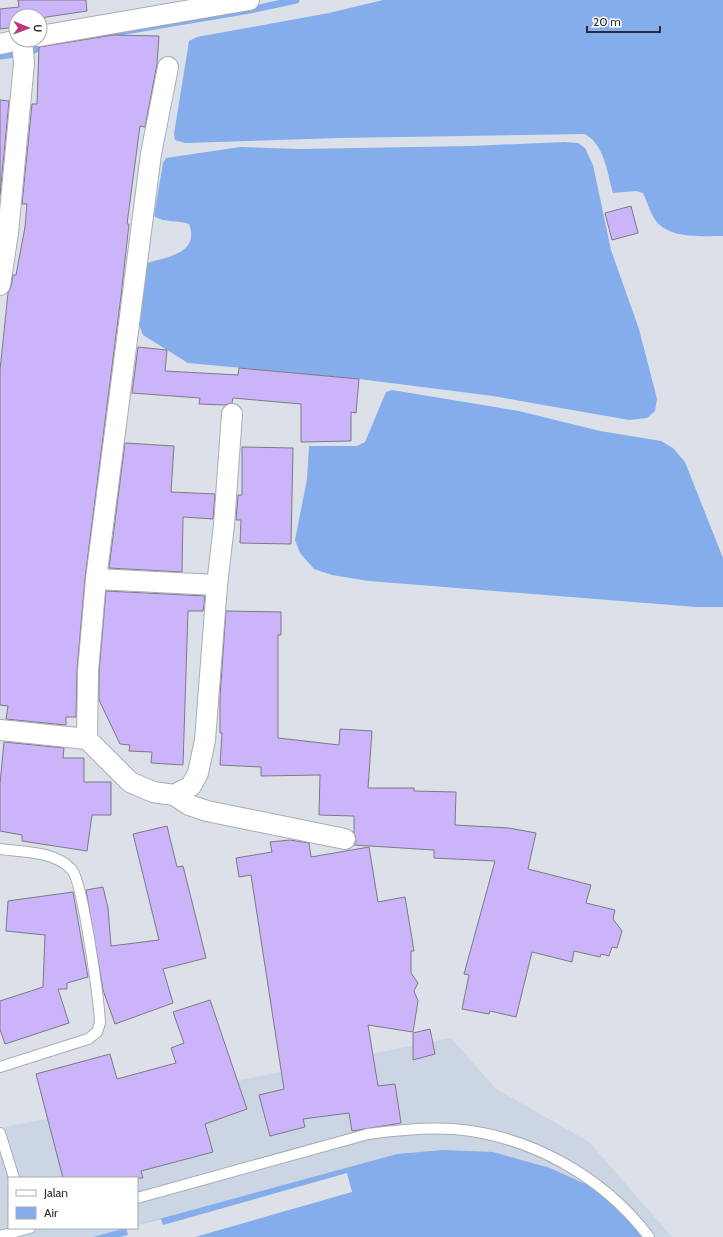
<svg xmlns="http://www.w3.org/2000/svg" width="723" height="1237" font-family="Cabin,sans-serif">
  <rect width="100%" height="100%" fill="#dbe0e9"/>
  <path fill="#cbd5e4" fill-rule="evenodd" d="M451 1038 496 1089 589 1142 672 1237H0V1128ZM9 1178H137V1228H9Z"/>
  <g fill="#85adeb">
    <path d="M383 0H723V236C702 236 670 239 656 221 650 213 647 201 643 193L636 191 613 193C607 172 605 146 585 134L338 138 185 143 175 140 174 134 189 41 197 37 329 13Z"/>
    <path d="M564 142 578 143 585 148 593 165 611 250 639 329 657 399 655 411 647 418 629 420 493 396 359 379 188 363 143 335 139 325 143 273 147 263C168 257 200 253 189 224 178 220 164 223 154 216L163 163 166 158 240 147 300 149 472 146Z"/>
    <path d="M392 390 519 411 600 431 661 441 673 448 685 462 723 558V607H696L369 581 332 575 314 569 300 553 295 540 307 479 309 446H357L365 442 386 392Z"/>
    <path d="M443 1150 493 1152 550 1168 592 1187 632 1218 646 1237H93L126 1228H137V1225L397 1154Z"/>
  </g>
  <path fill="#dbe0e9" d="M347 1173 352 1192 195 1237H120L128 1235 126 1228H137V1225L161 1219 163 1225Z"/>
  <g fill="none" stroke-linecap="round" stroke-linejoin="round">
    <g stroke="#85adeb" stroke-width="7">
      <path d="M101 35 250 10 296 0"/>
      <path d="M0 56 29 52 51 43"/>
    </g>
  </g>
  <g fill="#ccb4fa" stroke="#7c7a82">
    <path d="M18 0H86L87 11 40 18V16H16V27L0 29V9L19 7Z"/>
    <path d="M113 35 159 36 157 64 145 127 140 126 127 224H129L121 296 85 578 77 670 76 717H66V725L6 719 8 706 0 705V370L8 293 11 287 13 275H16L25 227 27 204H22L32 104H37L39 47Z"/>
    <path d="M0 100 9 101 0 195Z"/>
    <path d="M631 206 638 233 612 240 605 213Z"/>
    <path d="M138 347 167 350 165 371 238 375 239 368 359 379 356 413 351 412V441L301 442V404L233 398 232 403 225 405 199 404 200 398 132 393Z"/>
    <path d="M125 443 174 446 171 492 215 494 213 519 183 517 182 572 109 568Z"/>
    <path d="M242 447 293 448 291 544 240 543 241 520H236L238 495H242Z"/>
    <path d="M106 591 205 596 203 611H188L183 765 151 763 152 752 129 751 130 745 120 744 99 700V672Z"/>
    <path d="M226 611 281 612V635H278V738L339 745 340 729 372 731 368 788H414V791L456 792 455 825 509 828 536 833 528 869 591 885 586 903 615 910 613 919 622 931 617 948 612 947 609 956 601 954 600 957 574 951 572 962 532 952 516 1017 490 1011 489 1014 462 1009 469 975 464 974 495 861 434 858V850L354 845 356 841 354 832V816L319 815 320 775 261 776V767L220 765 222 733H220V696Z"/>
    <path d="M4 742 64 748 63 758H84V782H111V815H92L87 851 22 841V835L0 831V784Z"/>
    <path d="M167 826 177 867 183 866 206 958 163 969 173 1003 115 1024 103 990 86 890 103 887 108 908 111 946 159 940 133 834Z"/>
    <path d="M290 840 309 843 311 857 369 847 378 902 405 897 414 951H411V973L418 983 414 991 418 1001 413 1032 368 1025 378 1086 395 1084 401 1123 352 1131 349 1113 303 1119 305 1127 270 1136 259 1095 284 1089 251 875 239 877 236 858 272 852 270 842Z"/>
    <path d="M73 892 88 977 67 983V989H58L69 1023 5 1044 0 1029V1001L43 987 45 935 6 931 8 901Z"/>
    <path d="M210 1000 247 1109 205 1124 213 1152 141 1171 143 1178H63L36 1074 110 1054 117 1079 176 1063 171 1048 184 1043 173 1012Z"/>
    <path d="M430 1029 435 1054 413 1060V1033Z"/>
  </g>
  <g fill="none" stroke-linecap="round" stroke-linejoin="round">
    <defs>
      <g id="service">
        <path d="M0 849C22 852 56 851 72 870 83 883 99 1001 100 1023L97 1032 88 1039 0 1067"/>
        <path d="M0 1133 14 1178"/>
        <path d="M137 1198 368 1134C396 1130 425 1127 453 1129 529 1135 603 1176 649 1237"/>
        <path d="M0 1236 30 1228"/>
      </g>
      <g id="minor">
        <path d="M40 36 249 0"/>
        <path d="M0 44 18 40"/>
        <path d="M0 285 8 233 24 63 22 40"/>
        <path d="M96 579 217 585"/>
        <path d="M0 730 87 739 130 782 153 792 174 795 191 786 198 773 205 740 217 585 224 525 232 414"/>
        <path d="M87 739 88 671 96 579 151 154 168 67"/>
        <path d="M174 795 189 805 207 811 345 839"/>
      </g>
    </defs>
    <use href="#service" stroke="#a8adb5" stroke-width="12"/>
    <use href="#minor" stroke="#a8adb5" stroke-width="22"/>
    <use href="#service" stroke="#fff" stroke-width="10"/>
    <use href="#minor" stroke="#fff" stroke-width="20"/>
  </g>
  <rect x="8" y="1177" width="130" height="52" fill="#ffffff" stroke="#aaabac"/>
  <rect x="16" y="1190" width="20" height="6" fill="#ffffff" stroke="#aaabac"/>
  <text x="44" y="1197" font-size="12" fill="#2b2d30">Jalan</text>
  <rect x="16" y="1207" width="20" height="12" fill="#85adeb" stroke="#aaabac"/>
  <text x="44" y="1217" font-size="12" fill="#2b2d30">Air</text>
  <g transform="translate(28 28) rotate(91)"><circle r="19" fill="#ffffff" stroke="#aaabac"/>
  <path d="M0-3L7 15L0 10L-7 15Z" fill="#bc387c"/>
  <text y="-6" font-size="11" font-weight="bold" text-anchor="middle" fill="#2b2d30">U</text>
  </g>
  <path d="M587 26v6h73v-6" fill="none" stroke="#2b2d30" stroke-width="2"/>
  <text x="593" y="26" font-size="12" fill="#2b2d30" stroke="#ffffff" stroke-width="3" paint-order="stroke">20 m</text>
</svg>
